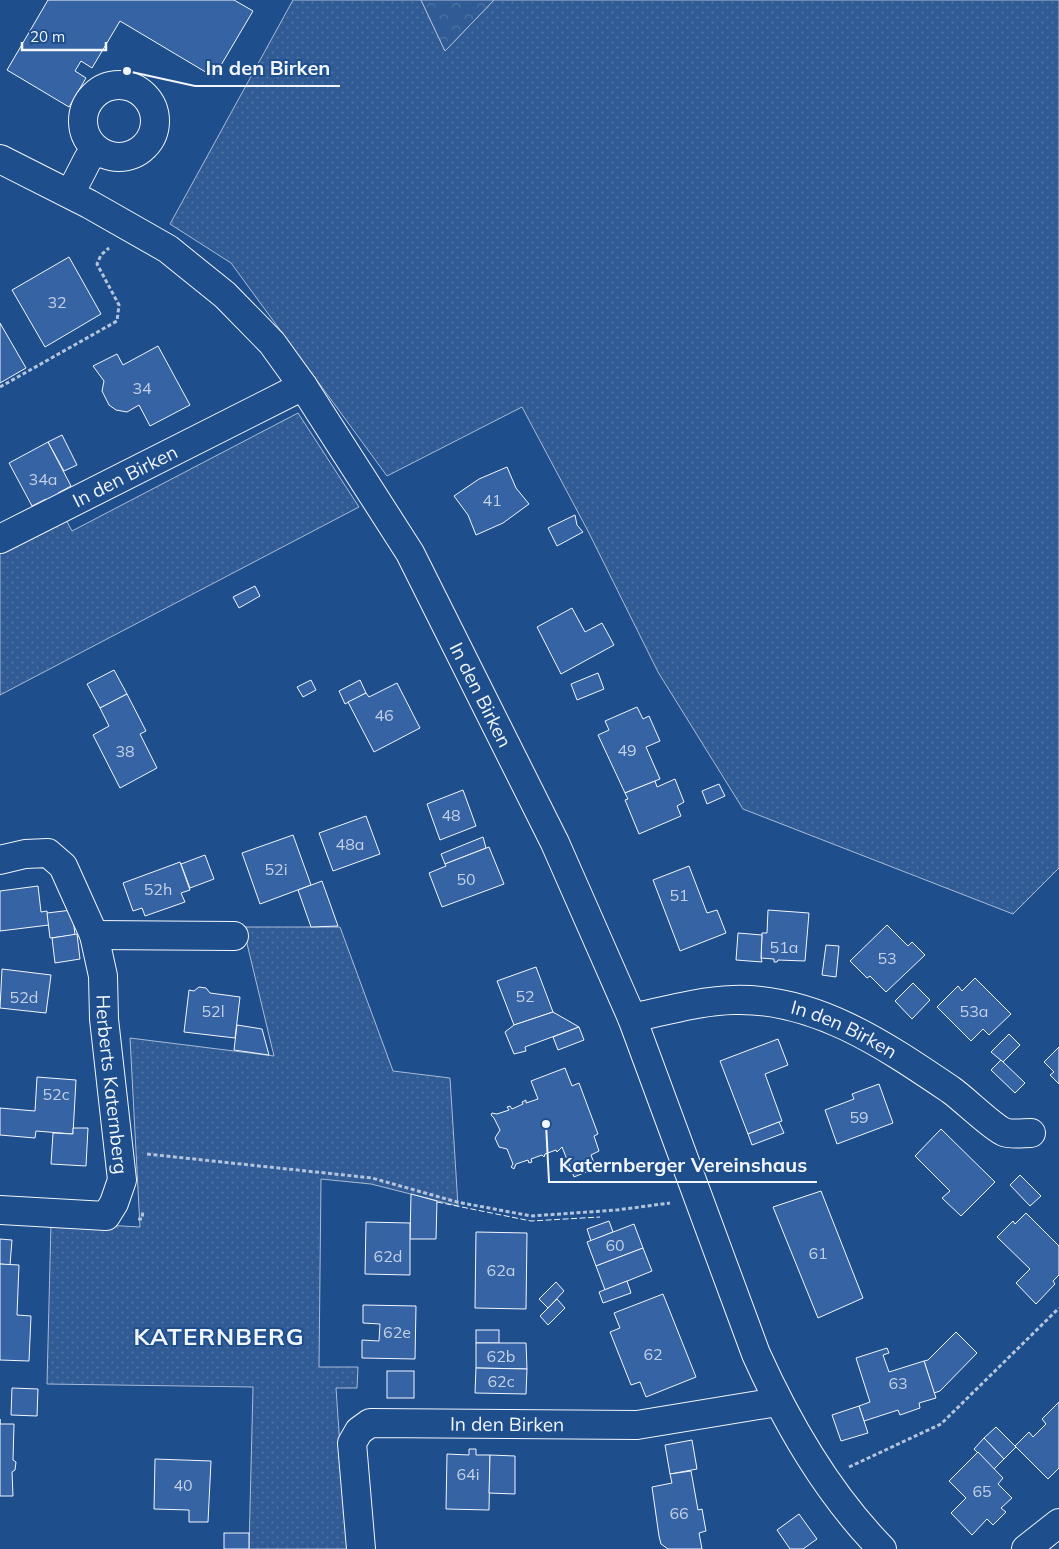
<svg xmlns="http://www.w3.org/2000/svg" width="1059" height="1549" font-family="Mulish,sans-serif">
  <defs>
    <pattern id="grass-dots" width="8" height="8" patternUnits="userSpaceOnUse" patternTransform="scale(1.25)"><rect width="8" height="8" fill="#305b95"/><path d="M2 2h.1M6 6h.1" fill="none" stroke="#4e73a5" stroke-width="1.8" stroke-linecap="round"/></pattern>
    <pattern id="forest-crowns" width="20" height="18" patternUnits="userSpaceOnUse" patternTransform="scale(1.25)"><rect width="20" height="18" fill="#305b95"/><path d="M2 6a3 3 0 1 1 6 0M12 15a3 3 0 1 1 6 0" fill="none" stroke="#4e73a5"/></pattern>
  </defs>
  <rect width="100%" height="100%" fill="#1f4e8c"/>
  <g fill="url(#grass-dots)" stroke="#a8bbd7">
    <path d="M293 0H421L445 51 494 0H1059V868L1013 914 743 809 658 672 589 533 522 407 387 476 231 263 170 224Z"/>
    <path d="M298 413 359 507 0 695V552L65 518 72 531Z"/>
    <path d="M243 927H340L393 1071 450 1078 458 1206 371 1184 321 1179 319 1367H358L357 1388H336L347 1549H249L253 1387 47 1384 51 1222 140 1227 130 1038 274 1056Z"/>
  </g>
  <path fill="url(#forest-crowns)" stroke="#a8bbd7" d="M421 0H494L445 51Z"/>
  <g fill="#3563a3" stroke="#f2f6ff">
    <path d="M48 0H234L253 11 214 77 120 21 92 68 81 61 75 71 86 78 69 107 7 70Z"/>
    <path d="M69 257 101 314 45 347 12 290Z"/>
    <path d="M0 323 26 368 0 383Z"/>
    <path d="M158 346 190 405 150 426 139 405 127 412 116 410 109 405 102 391 104 381 93 366 117 354 123 365Z"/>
    <path d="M62 435 77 465 64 471 48 442Z"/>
    <path d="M48 442 71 486 58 493 60 498 48 504 46 499 32 506 9 463Z"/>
    <path d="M507 467 516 488 529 504 503 523 476 535 468 515 454 496 479 479Z"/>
    <path d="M575 515 577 525 583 532 557 546 548 528Z"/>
    <path d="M255 586 260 596 239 608 233 597Z"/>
    <path d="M572 608 585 632 602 623 614 645 561 674 537 627Z"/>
    <path d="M114 670 127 694 100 708 87 684Z"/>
    <path d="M598 673 604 689 577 700 571 684Z"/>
    <path d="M311 680 316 690 303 697 297 687Z"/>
    <path d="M360 680 366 693 345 704 339 691Z"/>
    <path d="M397 683 420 728 374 752 348 702 366 693 369 697Z"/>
    <path d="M127 694 146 731 140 734 157 768 120 788 93 735 109 726 100 708Z"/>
    <path d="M637 707 643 719 649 716 660 741 646 747 660 779 625 793 598 735 609 730 605 721Z"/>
    <path d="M675 779 684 802 677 806 681 816 639 834 625 800 628 799 625 793 655 781 657 787Z"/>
    <path d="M719 784 725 796 707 804 702 791Z"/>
    <path d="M463 790 476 826 440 840 427 804Z"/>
    <path d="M366 816 380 854 333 871 319 833Z"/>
    <path d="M293 835 311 885 260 904 242 853Z"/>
    <path d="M483 837 486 848 445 864 441 854Z"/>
    <path d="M489 847 504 884 442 907 429 873 446 866 445 864Z"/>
    <path d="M205 855 214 879 190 888 181 864Z"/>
    <path d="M180 862 190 890 181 893 185 902 145 916 142 908 133 911 123 883Z"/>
    <path d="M689 866 707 913 717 910 726 933 680 951 653 880Z"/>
    <path d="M322 881 338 926 311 927 298 890Z"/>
    <path d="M38 886 41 912 47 911 49 925 0 931V891Z"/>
    <path d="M72 910 75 935 50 938 47 913Z"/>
    <path d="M768 910 809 913 805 961 778 960 777 962H774V959L761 958 762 933H767Z"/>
    <path d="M887 925 908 946 912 942 925 955 886 992 870 976 867 978 850 961Z"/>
    <path d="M738 933 762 935 761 958 762 962 736 960Z"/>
    <path d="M77 934 80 959 55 963 52 938Z"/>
    <path d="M826 945 839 946 836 977 822 975Z"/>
    <path d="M536 967 553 1012 514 1025 497 981Z"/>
    <path d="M2 969 51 975 46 1013 0 1008Z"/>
    <path d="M975 978 1011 1014 989 1035 983 1029 971 1041 937 1007 958 986 962 991Z"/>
    <path d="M913 983 930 1000 912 1019 895 1001Z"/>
    <path d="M199 987 206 988 210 993 240 997 235 1038 184 1032 189 990 194 991Z"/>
    <path d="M553 1012 579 1027 525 1047 526 1051 514 1054 505 1032 514 1025Z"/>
    <path d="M237 1025 262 1029 269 1055 234 1050Z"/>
    <path d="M579 1027 584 1040 558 1050 553 1037Z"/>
    <path d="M1009 1034 1020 1045 1003 1062 991 1052Z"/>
    <path d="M778 1039 788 1065 765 1074 782 1121 748 1134 720 1061Z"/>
    <path d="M1059 1047V1084L1050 1075 1054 1072 1044 1062Z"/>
    <path d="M1001 1060 1025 1083 1015 1093 991 1070Z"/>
    <path d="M565 1068 572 1086 579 1083 598 1134 594 1136 599 1151 591 1155 596 1168 574 1177 562 1147 557 1152 556 1150 545 1154 544 1157 542 1155 531 1159 532 1162 529 1163 528 1160 516 1164 514 1169 511 1167 513 1164 507 1149 499 1147 495 1138 500 1130 494 1118 491 1115 492 1113 497 1114 509 1110 507 1107 510 1106 512 1109 523 1104 522 1102 526 1100V1103L538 1099 531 1081Z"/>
    <path d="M37 1077 76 1080 73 1134 36 1131 35 1138 0 1135V1108L35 1111Z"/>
    <path d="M879 1084 893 1123 837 1144 825 1110 854 1099 852 1094Z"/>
    <path d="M779 1122 784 1133 752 1145 748 1134Z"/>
    <path d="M73 1128H88L86 1166 51 1164 53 1133 73 1134Z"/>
    <path d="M941 1129 995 1182 961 1216 942 1198 950 1191 915 1156Z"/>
    <path d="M1020 1175 1041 1196 1030 1206 1010 1185Z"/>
    <path d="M821 1191 863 1298 818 1318 773 1207Z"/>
    <path d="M411 1194 437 1201 436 1239H410Z"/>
    <path d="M1026 1213 1059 1246V1275L1053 1281 1055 1284 1036 1304 1016 1283 1030 1269 997 1237 1013 1221 1015 1224Z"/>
    <path d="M609 1221 613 1232 591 1241 587 1229Z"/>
    <path d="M366 1222 410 1223V1275L365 1274Z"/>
    <path d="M634 1224 643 1248 596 1266 587 1242Z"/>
    <path d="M476 1232 527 1233 526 1309 475 1308Z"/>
    <path d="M0 1239 12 1240 10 1265 0 1264Z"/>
    <path d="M643 1248 652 1271 605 1290 596 1266Z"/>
    <path d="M0 1264 19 1265 17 1315 31 1316 29 1361 0 1360Z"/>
    <path d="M627 1281 631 1293 603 1303 599 1292Z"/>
    <path d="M556 1282 564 1291 548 1308 539 1299Z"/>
    <path d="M663 1294 696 1377 646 1397 640 1382 631 1385 610 1332 620 1328 614 1313Z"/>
    <path d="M557 1299 565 1308 548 1325 540 1316Z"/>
    <path d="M363 1305 416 1306 415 1359 362 1358V1340L379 1341 380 1324 363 1323Z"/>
    <rect x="476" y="1330" width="23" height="13"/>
    <path d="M956 1332 977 1353 940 1391 934 1393 924 1361 928 1360Z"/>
    <path d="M476 1343H526L527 1369 476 1368Z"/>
    <path d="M887 1348 889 1353 883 1355 889 1372 924 1361 936 1398 919 1403 920 1408 900 1415 898 1410 864 1421 859 1406 870 1402 856 1358Z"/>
    <path d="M476 1368 527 1369 526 1394 475 1393Z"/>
    <rect x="387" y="1371" width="27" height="27"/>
    <path d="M12 1388 38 1389 37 1416 11 1415Z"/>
    <path d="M1059 1402V1468L1048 1479 1015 1446 1029 1432 1033 1437 1046 1424 1042 1419Z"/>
    <path d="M859 1406 868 1433 841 1441 832 1415Z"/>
    <path d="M0 1419V1424H14L13 1460 16 1462 15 1470 12 1472 13 1496H0Z"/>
    <path d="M996 1427 1016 1447 1004 1459 984 1438Z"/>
    <path d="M984 1438 1004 1459 994 1469 974 1449Z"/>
    <path d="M692 1440 697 1469 670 1474 665 1445Z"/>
    <path d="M469 1449H476V1455H490L489 1510 446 1509 447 1454 469 1455Z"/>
    <path d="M978 1452 1003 1478 998 1484 1012 1498 1001 1508 1006 1512 993 1525 987 1519 972 1535 951 1513 966 1498 949 1481Z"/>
    <path d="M490 1455 515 1456V1494L489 1493Z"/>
    <path d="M155 1459 211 1461 208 1522H189V1510L154 1509Z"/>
    <path d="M691 1471 698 1510 702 1509 706 1531 699 1533 702 1549H668L661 1544 659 1536 652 1487 672 1483 670 1474Z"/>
    <path d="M799 1514 817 1539 803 1549H790L777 1530Z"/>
    <rect x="224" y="1533" width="25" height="16"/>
  </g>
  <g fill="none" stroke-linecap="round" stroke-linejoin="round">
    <defs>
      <g id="minor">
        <circle cx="119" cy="121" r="36"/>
        <path id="s1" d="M0 159 89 204 168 249 225 295 272 343 303 386 410 553 555 843 632 1018 756 1354C788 1425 827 1493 882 1549"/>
        <path d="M70 194 88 159 98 151"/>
        <path id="s2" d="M0 539 303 386"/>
        <path id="s3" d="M0 860 25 854 48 853 63 866 94 935 103 976 104 1019 122 1180 114 1203 106 1216 0 1210"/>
        <path d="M94 935 234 936"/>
        <path id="s4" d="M632 1018C665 1011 699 1001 733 1000 815 997 886 1046 951 1090 964 1099 992 1127 1004 1132 1011 1135 1023 1133 1031 1133"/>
        <path id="s5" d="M361 1549 352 1443 359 1431 370 1423 637 1425 777 1402"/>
        <path d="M1026 1549 1059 1523"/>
      </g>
    </defs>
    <use href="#minor" stroke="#f2f6ff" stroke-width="30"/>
    <g stroke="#b3c4dc" stroke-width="3" stroke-dasharray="4 2.5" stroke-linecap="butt">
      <path d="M0 387 117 321 119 305 97 264 101 255 109 248"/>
      <path d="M147 1154 372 1178 457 1202 531 1216 617 1210 670 1203"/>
      <path d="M138 1219H142L143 1210"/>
      <path d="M849 1467 941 1424 1059 1308"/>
    </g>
    <use href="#minor" stroke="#1f4e8c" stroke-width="28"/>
    <path stroke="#f2f6ff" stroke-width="1" stroke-dasharray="6 2.5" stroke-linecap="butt" d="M437 1202 531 1221 600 1217"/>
  </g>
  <g text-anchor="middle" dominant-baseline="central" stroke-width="4" stroke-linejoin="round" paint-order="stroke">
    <g font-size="16" fill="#c3d1e8">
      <text x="57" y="302">32</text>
      <text x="142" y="388">34</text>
      <text x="43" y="479">34a</text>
      <text x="492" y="500">41</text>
      <text x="384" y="715">46</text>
      <text x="627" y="750">49</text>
      <text x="125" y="751">38</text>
      <text x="451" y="815">48</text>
      <text x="350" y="844">48a</text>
      <text x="276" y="869">52i</text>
      <text x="466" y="879">50</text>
      <text x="158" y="889">52h</text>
      <text x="679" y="895">51</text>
      <text x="784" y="947">51a</text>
      <text x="887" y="958">53</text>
      <text x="525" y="996">52</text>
      <text x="24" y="997">52d</text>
      <text x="213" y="1011">52l</text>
      <text x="974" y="1011">53a</text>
      <text x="56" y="1094">52c</text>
      <text x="859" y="1117">59</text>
      <text x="615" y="1245">60</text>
      <text x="818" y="1253">61</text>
      <text x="388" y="1256">62d</text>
      <text x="501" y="1270">62a</text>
      <text x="397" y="1332">62e</text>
      <text x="653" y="1354">62</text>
      <text x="501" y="1356">62b</text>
      <text x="501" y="1381">62c</text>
      <text x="898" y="1383">63</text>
      <text x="468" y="1474">64i</text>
      <text x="183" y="1485">40</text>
      <text x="982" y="1491">65</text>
      <text x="679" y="1513">66</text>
    </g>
    <g font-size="19" fill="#f2f6ff" stroke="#1f4e8c">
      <text stroke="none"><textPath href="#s2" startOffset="140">In den Birken</textPath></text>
      <text stroke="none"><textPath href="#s1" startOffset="741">In den Birken</textPath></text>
      <text stroke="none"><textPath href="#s4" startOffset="219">In den Birken</textPath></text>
      <text stroke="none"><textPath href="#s3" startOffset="295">Herberts Katernberg</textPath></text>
      <text stroke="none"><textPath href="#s5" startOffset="271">In den Birken</textPath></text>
    </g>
    <g font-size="24" font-weight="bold" letter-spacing="1" fill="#f2f6ff" stroke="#1f4e8c">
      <text x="219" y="1336">KATERNBERG</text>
    </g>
  </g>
  <path fill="none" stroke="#f2f6ff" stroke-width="2" d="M127 71L195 86H340M546 1124L549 1182H817"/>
  <g fill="#f2f6ff" stroke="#1f4e8c" stroke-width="2">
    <circle cx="127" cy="71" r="5"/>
    <circle cx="546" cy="1124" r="5"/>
  </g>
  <g font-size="20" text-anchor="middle" font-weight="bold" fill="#f2f6ff" stroke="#1f4e8c" stroke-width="4" stroke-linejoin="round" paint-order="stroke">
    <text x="268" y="75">In den Birken</text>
    <text x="683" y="1172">Katernberger Vereinshaus</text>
  </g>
  <path d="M22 42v8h84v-8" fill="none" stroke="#f2f6ff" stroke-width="2.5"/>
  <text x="30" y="42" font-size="15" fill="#f2f6ff" stroke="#1f4e8c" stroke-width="4" paint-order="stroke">20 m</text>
</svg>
